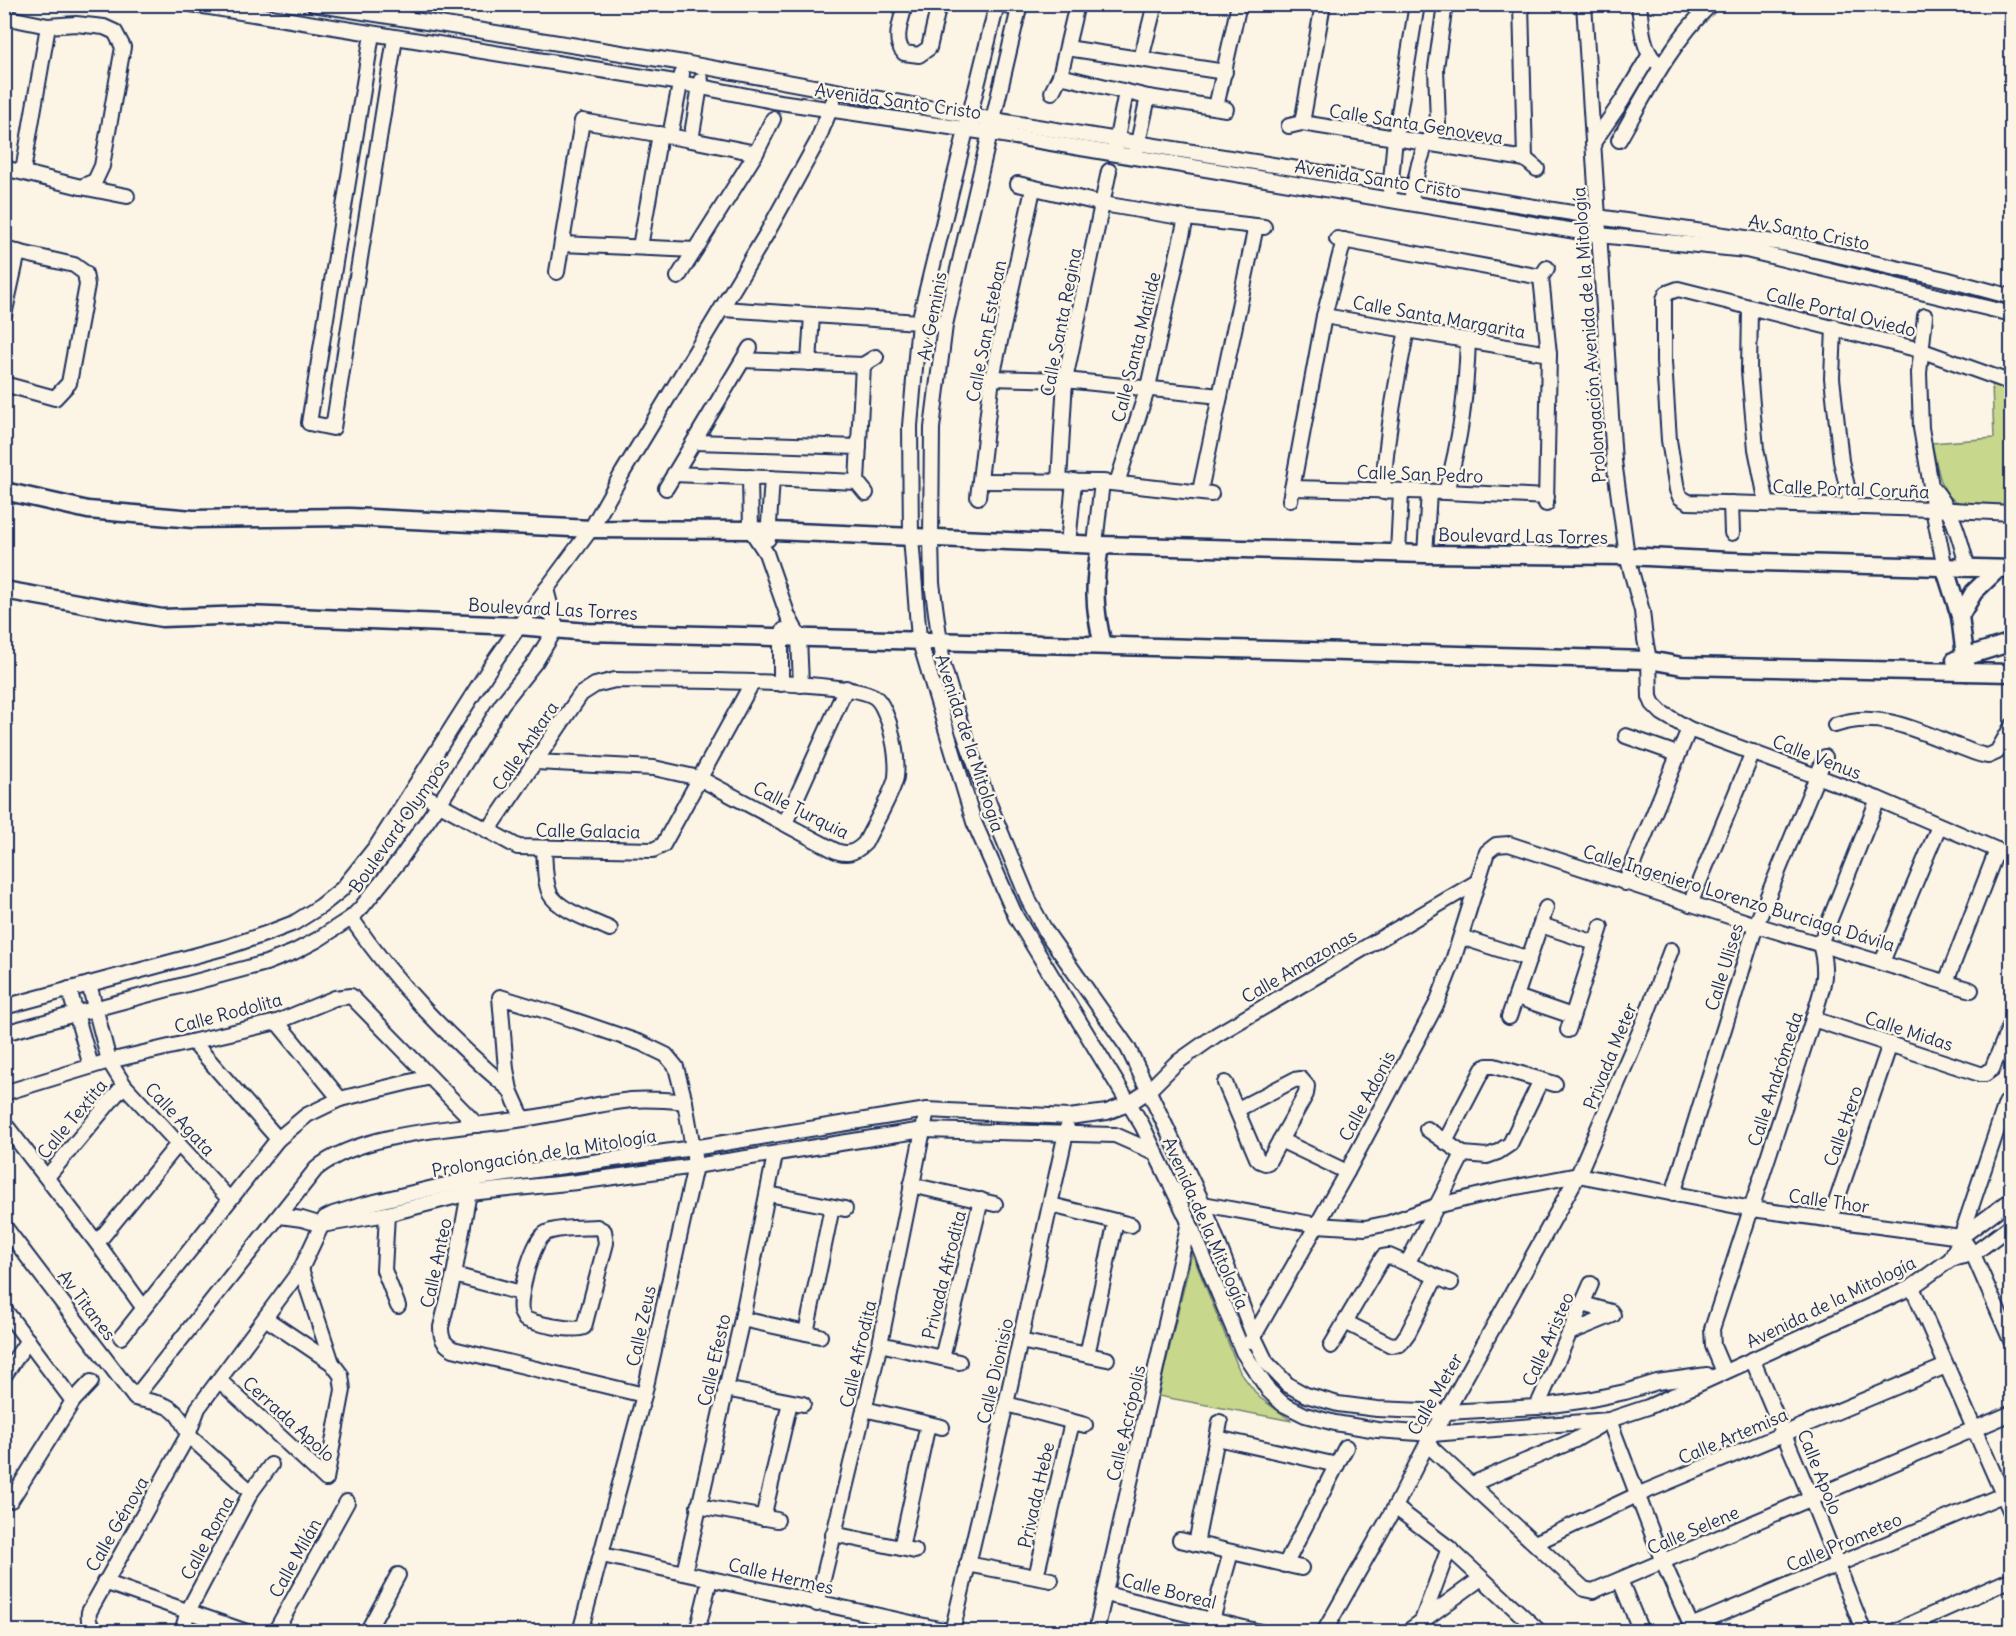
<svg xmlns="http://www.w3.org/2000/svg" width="2016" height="1636" font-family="Delius,sans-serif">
  <rect width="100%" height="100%" fill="#fcf5e5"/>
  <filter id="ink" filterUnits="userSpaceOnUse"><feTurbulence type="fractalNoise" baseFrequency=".0167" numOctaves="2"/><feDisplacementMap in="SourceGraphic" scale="12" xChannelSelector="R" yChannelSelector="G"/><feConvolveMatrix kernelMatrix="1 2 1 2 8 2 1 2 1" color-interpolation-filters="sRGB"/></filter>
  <g filter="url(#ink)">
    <g fill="#c7d78b" stroke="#718374" stroke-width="1.5">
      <path d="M1992 384 2011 391V506C1946 506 1945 508 1932 443L1994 438Z"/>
      <path d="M1192 1253 1240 1372 1259 1397 1292 1421 1158 1396Z"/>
    </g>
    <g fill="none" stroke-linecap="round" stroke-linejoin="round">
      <defs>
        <g id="minor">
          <path d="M191 4 681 83 773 101 991 133 1599 235 1746 250 2012 314"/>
          <path d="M313 4 684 63 994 120 1597 217 1788 244 1945 279 2012 297"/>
          <path d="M905 4C902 20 892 40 904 53L919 55 929 48 939 4"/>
          <path d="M1020 4 945 325 932 428 931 539 932 583 943 665 960 722 990 806 1030 903 1046 932 1128 1048 1203 1204 1254 1337 1266 1362 1288 1385 1306 1395 1338 1404 1377 1409 1446 1412 1537 1407 1587 1400 1625 1392 1657 1382 1707 1375"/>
          <path d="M1521 4 1525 159"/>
          <path d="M1584 4 1614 461 1627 556 1642 611 1645 639 1649 660 1650 697 1653 704 1662 713 1689 729 1878 799 1997 850 2012 859"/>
          <path d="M1639 4C1641 22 1642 48 1655 61"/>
          <path d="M1019 9 997 4 919 322 910 426 911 537 919 639 974 822 1016 917 1142 1125 1189 1222 1243 1352 1269 1391 1283 1404 1305 1415 1335 1423 1377 1430 1432 1434 1609 1420 1648 1407 1912 1287 1951 1259 1973 1254 2012 1225"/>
          <path d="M4 17 48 26 76 24 104 27 115 32 123 47 102 166 95 181 81 187 4 168"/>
          <path d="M372 34 309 423 333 428 395 38"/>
          <path d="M1067 48 1225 72"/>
          <path d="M1141 59 1155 4"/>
          <path d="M1060 76 1148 97 1226 109"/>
          <path d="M1052 92 1060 76 1077 4"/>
          <path d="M1216 107 1239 4"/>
          <path d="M1302 123 1323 4"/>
          <path d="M1289 126 1302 123 1525 159 1537 169"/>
          <path d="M670 136 682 74"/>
          <path d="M691 140 701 80"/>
          <path d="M1619 140C1646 93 1671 42 1711 4"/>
          <path d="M1593 143 1622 101 1649 56"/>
          <path d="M1115 148 1126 92"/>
          <path d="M1136 152 1148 97"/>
          <path d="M23 171 48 26"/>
          <path d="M1018 184 1103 204 1186 218 1264 227"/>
          <path d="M81 187 127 196"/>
          <path d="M1390 191 1395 138 1417 4"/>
          <path d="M1412 195 1419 164 1426 143 1433 135 1438 123 1436 68 1445 4"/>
          <path d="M1337 239 1541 277"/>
          <path d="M562 244 695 250"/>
          <path d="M640 247 660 134"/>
          <path d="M4 249 74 265 85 273 87 285 69 383 55 398 4 384"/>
          <path d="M557 272 582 121 691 140 756 153"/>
          <path d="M678 277 756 153 773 119"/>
          <path d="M1750 308 1749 371 1756 449 1767 504"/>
          <path d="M723 309 919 322 945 325"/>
          <path d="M4 315 18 252"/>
          <path d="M1324 316 1549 354"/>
          <path d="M1925 316 1919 373 1921 428 1931 486 1933 509 1945 569"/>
          <path d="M1834 327 1832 378 1841 461 1852 507"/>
          <path d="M743 360 863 365 876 357"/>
          <path d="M809 363 812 315"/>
          <path d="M992 378 1065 380 1220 396"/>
          <path d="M2012 383 1920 350 1678 289 1667 293 1664 299V362L1669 440 1677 490 1680 497 1688 502 1933 509 2012 513"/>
          <path d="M694 442 859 447"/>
          <path d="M674 474 857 482 866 493"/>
          <path d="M750 477 751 530 766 553 788 616 799 637 801 685"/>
          <path d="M980 481 1102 482 1211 494"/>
          <path d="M1059 481 1065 380 1109 171"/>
          <path d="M857 482 863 365"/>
          <path d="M1117 483 1148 387 1186 218"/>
          <path d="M1931 486C1954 512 1959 536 1968 569"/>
          <path d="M666 488 750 348"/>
          <path d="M1292 488 1446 492 1547 497"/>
          <path d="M1200 491 1256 226"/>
          <path d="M1383 492C1386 436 1396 384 1407 330"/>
          <path d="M1446 492C1461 438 1466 396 1468 340"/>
          <path d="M978 497 992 378 1033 189"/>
          <path d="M1290 500 1324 316 1344 240"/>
          <path d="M1731 503 1732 533"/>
          <path d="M1546 504 1549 354 1541 277 1547 268"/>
          <path d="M768 539 772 478"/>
          <path d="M1068 544 1074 481"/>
          <path d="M1095 544 1102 482"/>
          <path d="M1398 553 1401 492"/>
          <path d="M1425 554 1429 492"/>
          <path d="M781 684V636L784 630"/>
          <path d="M1835 725C1878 710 1916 730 1957 746 1967 749 1977 755 1988 756L1997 752 2012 726"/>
          <path d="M1626 736 1677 754"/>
          <path d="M413 789 518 847 653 850 663 845 752 683"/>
          <path d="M785 823 846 688"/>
          <path d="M488 831 581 694 595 685 615 680C654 681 858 678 877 699 883 705 886 715 889 723 894 740 898 759 896 777 894 791 872 828 865 843 854 854 845 856 832 849L699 778 654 768 536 762"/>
          <path d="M544 848C545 862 544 880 550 894 558 910 595 922 610 929"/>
          <path d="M1625 883 1689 729"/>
          <path d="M1690 904 1753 752"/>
          <path d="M351 918C397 985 448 1037 510 1090"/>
          <path d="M1541 925 1595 943"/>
          <path d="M1461 937 1529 959"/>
          <path d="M1882 962 1939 826"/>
          <path d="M1946 982 1997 850"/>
          <path d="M89 984 109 1061 124 1085 229 1199"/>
          <path d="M69 989 91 1066"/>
          <path d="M1517 997 1572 1016"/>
          <path d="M4 1007 227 947 268 933 294 923 321 906 342 889 378 844 491 666 519 626 591 529 623 472 767 233 817 142 833 102"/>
          <path d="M1509 1017 1546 908"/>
          <path d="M1813 1019 1980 1074H1985L1992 1069 2012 1021"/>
          <path d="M277 1022 340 1099"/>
          <path d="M1568 1030 1601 927"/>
          <path d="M4 1033 266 963 294 952 317 940 351 918 361 908 399 861 439 804 502 704 536 661 556 628 546 589"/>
          <path d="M193 1042 278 1139"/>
          <path d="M1225 1083 1257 1158 1260 1161 1265 1163 1268 1162 1306 1094 1307 1086 1301 1079 1294 1080 1238 1109"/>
          <path d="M4 1093 109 1061 277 1022 335 998 351 996 477 1125"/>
          <path d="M523 1119 510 1090 506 1069 500 997 559 1015 641 1043 666 1055 676 1067 685 1102 693 1148 695 1166 644 1395 580 1632"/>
          <path d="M4 1123 97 1243 143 1307"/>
          <path d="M1427 1129 1463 1154 1487 1156 1498 1152 1510 1144 1541 1080"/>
          <path d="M1280 1140 1347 1172"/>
          <path d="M1445 1142 1483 1069 1487 1066H1494L1555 1084"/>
          <path d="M47 1177 124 1085"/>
          <path d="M911 1185 995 1204"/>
          <path d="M470 1187 454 1275 441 1327C441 1339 444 1344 453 1349L644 1395"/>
          <path d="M768 1194 845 1209"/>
          <path d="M1673 1194 1756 925 1825 757"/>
          <path d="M1203 1204 1317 1225 1365 1228 1389 1223 1436 1206 1501 1190 1578 1175 1752 1209 1961 1237 1973 1254 2012 1343"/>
          <path d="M1051 1205 1131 1225"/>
          <path d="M387 1214 384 1270 398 1306"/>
          <path d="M280 1216 302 1219 322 1225 387 1214 469 1193 577 1182 695 1166 923 1130 1115 1135 1156 1153"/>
          <path d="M1830 1220 1890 1044"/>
          <path d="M4 1226 135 1398C164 1405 177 1403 188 1435L251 1492"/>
          <path d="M597 1227 604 1231 606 1243 584 1327C574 1332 537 1324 525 1319 523 1316 522 1315 521 1311 518 1297 532 1240 546 1233 558 1227 584 1228 597 1227Z"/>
          <path d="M1961 1237 2006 1103"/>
          <path d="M97 1243 178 1144"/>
          <path d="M1951 1259 1961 1237 2012 1199"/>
          <path d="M1407 1264 1463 1154"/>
          <path d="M301 1269 332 1363"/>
          <path d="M454 1275 521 1293"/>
          <path d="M1912 1287 2012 1515"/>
          <path d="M4 1309 73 1401"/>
          <path d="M265 1318 332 1363 341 1375 343 1390 326 1479"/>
          <path d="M742 1319 820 1336"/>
          <path d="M1345 1322 1391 1345 1400 1344 1408 1333 1436 1277"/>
          <path d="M806 1333 832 1207"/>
          <path d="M1569 1333 1613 1315 1611 1312 1583 1304"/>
          <path d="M121 1337 278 1139 307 1115 340 1099 430 1077"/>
          <path d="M1020 1341 1107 1359"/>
          <path d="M1251 1341 1347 1172 1437 1003 1451 967 1487 852 1496 845 1509 844 1756 925 1971 990"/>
          <path d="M880 1344 959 1362"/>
          <path d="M1331 1346 1383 1257 1389 1256 1451 1283"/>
          <path d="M1087 1355 1116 1221"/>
          <path d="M942 1358 981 1200"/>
          <path d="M1753 1361 1811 1498 1864 1632"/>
          <path d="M1724 1372 1713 1346 1712 1329 1813 1019C1822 988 1829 977 1820 944L1878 799"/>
          <path d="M4 1376 28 1340"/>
          <path d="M220 1381 326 1479"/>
          <path d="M725 1389 803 1404"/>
          <path d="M140 1391 316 1169C360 1131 465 1128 523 1119 559 1114 594 1104 631 1100 649 1099 667 1100 685 1102"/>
          <path d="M1006 1404 1085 1425"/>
          <path d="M1537 1407 1591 1284"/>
          <path d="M864 1409 942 1427"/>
          <path d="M1217 1438 1337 1465"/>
          <path d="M1427 1444 1584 1589 1593 1591 2012 1413"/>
          <path d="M1472 1484 1575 1440 1609 1420 1663 1562 1694 1632"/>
          <path d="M11 1500 73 1401 91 1382"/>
          <path d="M698 1506 777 1520"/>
          <path d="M1395 1507 1449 1548 1540 1632"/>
          <path d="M763 1518 790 1402"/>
          <path d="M833 1534 915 1551"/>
          <path d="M1180 1540 1301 1568"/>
          <path d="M1535 1543 1637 1495 1946 1366"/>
          <path d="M1196 1544 1220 1422"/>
          <path d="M901 1548 928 1424"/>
          <path d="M602 1555 952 1632"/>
          <path d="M967 1564 1051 1580"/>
          <path d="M1285 1565 1346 1447"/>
          <path d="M684 1573 742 1319 775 1155"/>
          <path d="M1036 1577 1072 1422"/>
          <path d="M1620 1580 1640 1629"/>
          <path d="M104 1582 247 1632"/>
          <path d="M1106 1594 1260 1632"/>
          <path d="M817 1604 880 1344 927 1110"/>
          <path d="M1212 1620 1231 1552"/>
          <path d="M1422 1621 1449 1548"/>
          <path d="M1691 1626 2012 1491"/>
          <path d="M97 1632C89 1625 88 1621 89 1612L188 1435 198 1408 301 1269 325 1218 333 1214 362 1205 471 1179 693 1148 902 1114 927 1110 1069 1117 1107 1112 1130 1103 1148 1091 1175 1064 1216 1035 1477 882"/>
          <path d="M182 1632 188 1611 251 1492 271 1465"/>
          <path d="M275 1632 347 1502"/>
          <path d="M367 1632 398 1575"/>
          <path d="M697 1632 710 1579"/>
          <path d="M952 1632 1006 1404 1067 1128"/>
          <path d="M1096 1632 1189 1222"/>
          <path d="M1324 1632 1395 1507 1432 1434 1446 1412 1578 1175 1643 1024 1671 950"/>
          <path d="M1407 1632 1480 1579"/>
          <path d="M1893 1632 2012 1579"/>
        </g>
        <g id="major">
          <path d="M4 491 88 510 193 519 350 517 591 529 751 530 1100 545 1425 554 1627 556 1729 561 2012 569"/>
          <path d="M1100 545C1094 584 1093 605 1103 645"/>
          <path d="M1945 569 1960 616 1967 672"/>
          <path d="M4 590 162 618 247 615 519 626 587 632 1649 660 1682 666 2012 673"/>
          <path d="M1960 616 1974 592 1998 569"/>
          <path d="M1955 660 2012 642"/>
        </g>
      </defs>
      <use href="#minor" stroke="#1b2f5e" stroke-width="18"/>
      <use href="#major" stroke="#1b2f5e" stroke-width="21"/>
      <use href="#minor" stroke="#fcf5e5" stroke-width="14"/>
      <use href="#major" stroke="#fcf5e5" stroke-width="16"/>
    </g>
  </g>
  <g text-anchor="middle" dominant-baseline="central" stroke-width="5" stroke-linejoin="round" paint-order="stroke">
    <g font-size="18" fill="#1b2f5e" stroke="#fcf5e5">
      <text transform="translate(898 101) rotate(8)">Avenida Santo Cristo</text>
      <text transform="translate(1416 124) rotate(9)">Calle Santa Genoveva</text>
      <text transform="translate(1378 179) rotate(9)">Avenida Santo Cristo</text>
      <text transform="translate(1809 232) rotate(11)">Av Santo Cristo</text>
      <text transform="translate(1841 312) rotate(14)">Calle Portal Oviedo</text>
      <text transform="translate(932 316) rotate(-79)">Av Geminis</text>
      <text transform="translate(1439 317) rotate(10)">Calle Santa Margarita</text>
      <text transform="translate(1061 322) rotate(-79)">Calle Santa Regina</text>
      <text transform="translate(986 331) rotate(-79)">Calle San Esteban</text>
      <text transform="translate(1589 335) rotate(-94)">Prolongación Avenida de la Mitología</text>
      <text transform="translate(1136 347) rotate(-76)">Calle Santa Matilde</text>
      <text transform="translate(1420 474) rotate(2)">Calle San Pedro</text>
      <text transform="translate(1851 489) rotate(2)">Calle Portal Coruña</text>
      <text transform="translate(1523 536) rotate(1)">Boulevard Las Torres</text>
      <text transform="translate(553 609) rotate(3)">Boulevard Las Torres</text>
      <text transform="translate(970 743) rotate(72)">Avenida de la Mitología</text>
      <text transform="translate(525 746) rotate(-56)">Calle Ankara</text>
      <text transform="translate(1817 757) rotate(21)">Calle Venus</text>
      <text transform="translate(801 810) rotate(27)">Calle Turquia</text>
      <text transform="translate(399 825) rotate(-55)">Boulevard Olympos</text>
      <text transform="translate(588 831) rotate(1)">Calle Galacia</text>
      <text transform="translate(1739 898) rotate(17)">Calle Ingeniero Lorenzo Burciaga Dávila</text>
      <text transform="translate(1299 966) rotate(-30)">Calle Amazonas</text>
      <text transform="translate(1724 967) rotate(-73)">Calle Ulises</text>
      <text transform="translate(228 1013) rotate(-15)">Calle Rodolita</text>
      <text transform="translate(1909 1031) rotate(18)">Calle Midas</text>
      <text transform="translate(1610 1056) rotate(-68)">Privada Meter</text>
      <text transform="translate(1775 1079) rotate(-72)">Calle Andrómeda</text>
      <text transform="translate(1367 1096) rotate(-62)">Calle Adonis</text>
      <text transform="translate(72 1119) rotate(-50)">Calle Textita</text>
      <text transform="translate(180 1119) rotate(47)">Calle Agata</text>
      <text transform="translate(1843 1126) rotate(-71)">Calle Hero</text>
      <text transform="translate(544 1153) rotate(-9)">Prolongación de la Mitología</text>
      <text transform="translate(1829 1201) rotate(8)">Calle Thor</text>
      <text transform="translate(1206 1223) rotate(66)">Avenida de la Mitología</text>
      <text transform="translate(436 1263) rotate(-78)">Calle Anteo</text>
      <text transform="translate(944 1275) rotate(-76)">Privada Afrodita</text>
      <text transform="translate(1831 1302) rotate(-26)">Avenida de la Mitología</text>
      <text transform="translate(87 1305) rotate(53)">Av Titanes</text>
      <text transform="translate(641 1326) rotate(-78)">Calle Zeus</text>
      <text transform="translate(1548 1339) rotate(-66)">Calle Aristeo</text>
      <text transform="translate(858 1354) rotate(-77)">Calle Afrodita</text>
      <text transform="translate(714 1360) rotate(-77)">Calle Efesto</text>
      <text transform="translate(995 1371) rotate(-77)">Calle Dionisio</text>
      <text transform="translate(1435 1394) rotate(-60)">Calle Meter</text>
      <text transform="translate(289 1419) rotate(42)">Cerrada Apolo</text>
      <text transform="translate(1126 1423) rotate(-77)">Calle Acrópolis</text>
      <text transform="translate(1733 1436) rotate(-23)">Calle Artemisa</text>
      <text transform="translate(1820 1472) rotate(68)">Calle Apolo</text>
      <text transform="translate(1036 1495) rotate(-77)">Privada Hebe</text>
      <text transform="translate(117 1524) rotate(-60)">Calle Génova</text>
      <text transform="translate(1693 1530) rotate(-23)">Calle Selene</text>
      <text transform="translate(207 1538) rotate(-62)">Calle Roma</text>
      <text transform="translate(1844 1542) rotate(-23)">Calle Prometeo</text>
      <text transform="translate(295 1558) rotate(-61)">Calle Milán</text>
      <text transform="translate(781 1576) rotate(13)">Calle Hermes</text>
      <text transform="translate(1169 1591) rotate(14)">Calle Boreal</text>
    </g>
  </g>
  <rect width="2016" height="1636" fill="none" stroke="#fcf5e5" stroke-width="24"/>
  <rect x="12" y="12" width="1992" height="1612" fill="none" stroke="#1b2f5e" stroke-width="2" filter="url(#ink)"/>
</svg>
